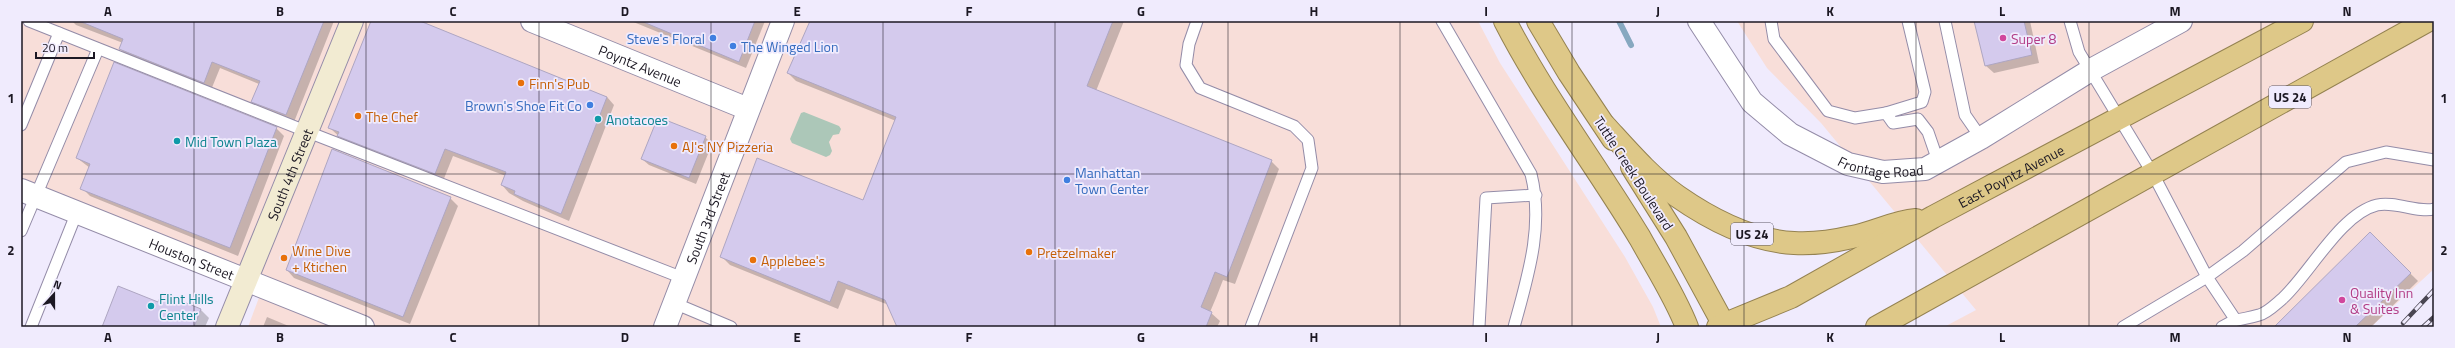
<svg xmlns="http://www.w3.org/2000/svg" width="2455" height="348" font-family="'Titillium Web',sans-serif">
  <rect width="100%" height="100%" fill="#f0ebfd"/>
  <g fill="#f8ded9">
    <path d="M21 21H1478L1500 63 1625 257 1653 307 1661 327H248L267 276 21 179Z"/>
    <path d="M1737 21H2434V269L2371 327H1944L1976 310 1821 123 1767 68Z"/>
  </g>
  <path fill="#acc7b8" d="M804 112 839 126 841 129 839 134 833 135 829 142 832 151 830 155 826 157 792 143 790 139 801 113Z"/>
  <g fill="#0003">
    <path d="M72 21H334L294 122 260 109 252 102 259 84 220 68 211 90 128 57 120 49 123 43 76 25Z"/>
    <path d="M372 21H417L607 97 614 105 569 221 523 201 509 193 502 185 506 176 453 156 443 181 346 143 330 128Z"/>
    <path d="M631 21H765L746 68Z"/>
    <path d="M811 21H1124L1096 91 1271 161 1279 169 1235 284 1223 280 1216 298 1210 312 1220 321 1217 327H898L889 305 846 289 838 309 730 265 722 257 863 202 896 121 796 81 788 73Z"/>
    <path d="M1975 21H2030L2039 63 1994 73 1985 65Z"/>
    <path d="M276 128 284 136 238 256 90 196 82 188 90 168 77 158Z"/>
    <path d="M705 137 712 144 696 184 649 165 642 159Z"/>
    <path d="M450 198 458 206 410 324 294 278 287 270Z"/>
    <path d="M2370 234 2418 281 2371 327H2275Z"/>
    <path d="M162 295 201 310 209 318 205 327H103L159 304Z"/>
    <path d="M267 317 291 327H263Z"/>
  </g>
  <g fill="none" stroke-linecap="round" stroke-linejoin="round">
    <path stroke="#87a8c0" stroke-width="6" d="M1619 21 1631 45"/>
  </g>
  <g fill="#d4caed" stroke="#aea6c2">
    <path d="M79 21H324L286 115 251 102 260 81 212 62 204 83 119 49 123 39Z"/>
    <path d="M371 21H420L607 97 561 214 514 194 515 191 501 185 506 172 445 149 435 174 337 136 339 132 328 128Z"/>
    <path d="M641 21H755L739 62Z"/>
    <path d="M810 21H1113L1087 86 1272 160 1227 277 1215 272 1208 290 1201 307 1212 312 1206 327H897L885 300 838 281 830 302 720 257 757 158 863 200 896 117 787 73Z"/>
    <path d="M1974 21H2024L2032 55 1985 66Z"/>
    <path d="M114 62 277 127 230 248 80 189 90 164 76 158Z"/>
    <path d="M658 117 706 136 689 178 641 159Z"/>
    <path d="M332 149 451 197 403 317 286 270Z"/>
    <path d="M2370 232 2411 273 2355 327H2274Z"/>
    <path d="M118 286 158 302 162 293 201 309 194 327H102Z"/>
  </g>
  <g fill="none" stroke-linecap="round" stroke-linejoin="round">
    <defs>
      <g id="service">
        <path d="M29 21 308 132 683 278"/>
        <path d="M1197 21 1189 44 1186 65 1200 88 1294 126 1308 140 1312 168 1251 327"/>
        <path d="M1442 21 1531 174C1544 226 1528 276 1514 327"/>
        <path d="M1771 21 1774 39 1828 111 1855 118 1886 113 1893 123 1918 119 1928 132 1938 161"/>
        <path d="M1945 21 1965 115 1981 138"/>
        <path d="M2070 21 2079 52 2153 174 2207 277 2243 251 2346 162 2386 152 2434 160"/>
        <path d="M1886 113 1922 102 1925 92 1908 21"/>
        <path d="M21 125 59 33"/>
        <path d="M21 231 98 49"/>
        <path d="M674 303 731 327"/>
        <path d="M31 327 77 212"/>
        <path d="M1479 327 1486 198 1536 195"/>
        <path d="M2123 327 2207 277 2235 319"/>
        <path d="M2222 327C2238 317 2244 320 2259 315 2267 313 2276 304 2282 299 2309 275 2340 214 2377 205 2395 201 2418 213 2434 209"/>
      </g>
      <g id="minor">
        <path id="s1" d="M21 190 363 327"/>
      </g>
      <g id="tertiary">
        <path id="s2" d="M532 21 748 109"/>
        <path id="s3" d="M1699 21 1752 102 1790 134 1848 164 1883 172 1925 169 1981 138 2091 70 2181 21"/>
        <path id="s4" d="M665 327 783 21"/>
      </g>
      <g id="secondary">
        <path id="s5" d="M227 327 352 21"/>
      </g>
      <g id="trunk">
        <path d="M1505 21C1544 97 1596 165 1640 238 1656 267 1675 296 1687 327"/>
        <path d="M1538 21 1569 73 1613 139"/>
        <path d="M1605 126C1627 150 1650 177 1677 196 1710 219 1753 241 1794 243 1812 244 1835 241 1852 237 1874 233 1893 222 1916 220"/>
        <path d="M1632 167 1676 237 1725 327"/>
        <path id="s6" d="M1718 327 1791 297 1933 217 2302 21"/>
        <path d="M1877 327 2427 21"/>
      </g>
    </defs>
    <use href="#service" stroke="#948ca8" stroke-width="13"/>
    <use href="#minor" stroke="#948ca8" stroke-width="24"/>
    <use href="#tertiary" stroke="#948ca8" stroke-width="24"/>
    <use href="#secondary" stroke="#948ca8" stroke-width="24"/>
    <use href="#trunk" stroke="#948251" stroke-width="24"/>
    <use href="#service" stroke="#fff" stroke-width="11"/>
    <use href="#minor" stroke="#fff" stroke-width="22"/>
    <use href="#tertiary" stroke="#fff" stroke-width="22"/>
    <use href="#secondary" stroke="#f2ebd2" stroke-width="22"/>
    <use href="#trunk" stroke="#dec888" stroke-width="22"/>
    <defs>
      <g id="rail">
        <path d="M2403 323 2434 290"/>
        <path d="M2423 327 2434 317"/>
      </g>
    </defs>
    <use href="#rail" stroke="#4a4652" stroke-width="4.5"/>
    <use href="#rail" stroke="#f0ebfd" stroke-width="3" stroke-dasharray="9" stroke-linecap="butt"/>
  </g>
  <path fill="none" stroke="#1c1823" stroke-width="1" stroke-opacity="0.55" d="M194 21V327M366 21V327M539 21V327M711 21V327M883 21V327M1055 21V327M1228 21V327M1400 21V327M1572 21V327M1744 21V327M1916 21V327M2089 21V327M2261 21V327M21 174H2434"/>
  <g fill="#3f7fe0" stroke="#f0ebfd" stroke-width="1.5">
    <circle cx="713" cy="38" r="4"/>
    <circle cx="733" cy="46" r="4"/>
    <circle cx="590" cy="105" r="4"/>
    <circle cx="1067" cy="180" r="4"/>
  </g>
  <g fill="#d1479c" stroke="#f0ebfd" stroke-width="1.5">
    <circle cx="2003" cy="38" r="4"/>
    <circle cx="2342" cy="300" r="4"/>
  </g>
  <g fill="#e8710a" stroke="#f0ebfd" stroke-width="1.5">
    <circle cx="521" cy="83" r="4"/>
    <circle cx="358" cy="116" r="4"/>
    <circle cx="674" cy="146" r="4"/>
    <circle cx="1029" cy="252" r="4"/>
    <circle cx="284" cy="258" r="4"/>
    <circle cx="753" cy="260" r="4"/>
  </g>
  <g fill="#0f9aa8" stroke="#f0ebfd" stroke-width="1.5">
    <circle cx="598" cy="119" r="4"/>
    <circle cx="177" cy="141" r="4"/>
    <circle cx="151" cy="306" r="4"/>
  </g>
  <g text-anchor="middle" dominant-baseline="central" stroke-width="3.5" stroke-linejoin="round" paint-order="stroke">
    <g fill="#f0ebfd" stroke="#5c5764" stroke-width="1">
      <rect x="2269" y="86" width="42" height="22" rx="3"/>
      <rect x="1731" y="223" width="42" height="22" rx="3"/>
    </g>
    <g font-size="13" font-weight="bold" fill="#1c1823">
      <text x="2290" y="97">US 24</text>
      <text x="1752" y="234">US 24</text>
    </g>
    <g font-size="14" fill="#366cbe" stroke="#f0ebfd" text-anchor="end">
      <text x="705" y="38">Steve's Floral</text>
      <text x="741" y="46" text-anchor="start">The Winged Lion</text>
      <text x="582" y="105">Brown's Shoe Fit Co</text>
      <text x="1075" y="172" text-anchor="start">Manhattan<tspan x="1075" dy="16">Town Center</tspan></text>
    </g>
    <g font-size="14" fill="#b23c85" stroke="#f0ebfd" text-anchor="start">
      <text x="2011" y="38">Super 8</text>
      <text x="2350" y="292">Quality Inn<tspan x="2350" dy="16">&amp; Suites</tspan></text>
    </g>
    <g font-size="14" fill="#1c1823" stroke="#f0ebfd">
      <text stroke="none"><textPath href="#s2" startOffset="117">Poyntz Avenue</textPath></text>
      <text stroke="none"><textPath href="#s3" startOffset="245">Frontage Road</textPath></text>
      <text transform="translate(1634 173) rotate(57)">Tuttle Creek Boulevard</text>
      <text stroke="none"><textPath href="#s5" startOffset="165">South 4th Street</textPath></text>
      <text stroke="none"><textPath href="#s6" startOffset="330">East Poyntz Avenue</textPath></text>
      <text stroke="none"><textPath href="#s4" startOffset="117">South 3rd Street</textPath></text>
      <text stroke="none"><textPath href="#s1" startOffset="184">Houston Street</textPath></text>
    </g>
    <g font-size="14" fill="#c56008" stroke="#f0ebfd" text-anchor="start">
      <text x="529" y="83">Finn's Pub</text>
      <text x="366" y="116">The Chef</text>
      <text x="682" y="146">AJ's NY Pizzeria</text>
      <text x="292" y="250">Wine Dive<tspan x="292" dy="16">+ Ktichen</tspan></text>
      <text x="1037" y="252">Pretzelmaker</text>
      <text x="761" y="260">Applebee's</text>
    </g>
    <g font-size="14" fill="#0d838f" stroke="#f0ebfd" text-anchor="start">
      <text x="606" y="119">Anotacoes</text>
      <text x="185" y="141">Mid Town Plaza</text>
      <text x="159" y="298">Flint Hills<tspan x="159" dy="16">Center</tspan></text>
    </g>
  </g>
  <rect width="2455" height="348" fill="none" stroke="#f0ebfd" stroke-width="44"/>
  <g transform="translate(54 294) rotate(21)" stroke="#f0ebfd" stroke-width="3" paint-order="stroke">
  <path d="M0-3L7 15L0 10L-7 15Z" fill="#1c1823"/>
  <text y="-6" font-size="11" font-weight="bold" text-anchor="middle" fill="#1c1823">N</text>
  </g>
  <path d="M36 52v6h58v-6" fill="none" stroke="#1c1823" stroke-width="2"/>
  <text x="42" y="52" font-size="12" fill="#1c1823" stroke="#f0ebfd" stroke-width="3" paint-order="stroke">20 m</text>
  <rect x="22" y="22" width="2411" height="304" fill="none" stroke="#1c1823" stroke-width="1.5"/>
  <g font-size="13" text-anchor="middle" font-weight="bold" fill="#1c1823">
    <text x="108" y="16">A</text>
    <text x="280" y="16">B</text>
    <text x="453" y="16">C</text>
    <text x="625" y="16">D</text>
    <text x="797" y="16">E</text>
    <text x="969" y="16">F</text>
    <text x="1141" y="16">G</text>
    <text x="1314" y="16">H</text>
    <text x="1486" y="16">I</text>
    <text x="1658" y="16">J</text>
    <text x="1830" y="16">K</text>
    <text x="2002" y="16">L</text>
    <text x="2175" y="16">M</text>
    <text x="2347" y="16">N</text>
    <text x="11" y="103">1</text>
    <text x="2444" y="103">1</text>
    <text x="11" y="255">2</text>
    <text x="2444" y="255">2</text>
    <text x="108" y="342">A</text>
    <text x="280" y="342">B</text>
    <text x="453" y="342">C</text>
    <text x="625" y="342">D</text>
    <text x="797" y="342">E</text>
    <text x="969" y="342">F</text>
    <text x="1141" y="342">G</text>
    <text x="1314" y="342">H</text>
    <text x="1486" y="342">I</text>
    <text x="1658" y="342">J</text>
    <text x="1830" y="342">K</text>
    <text x="2002" y="342">L</text>
    <text x="2175" y="342">M</text>
    <text x="2347" y="342">N</text>
  </g>
</svg>
